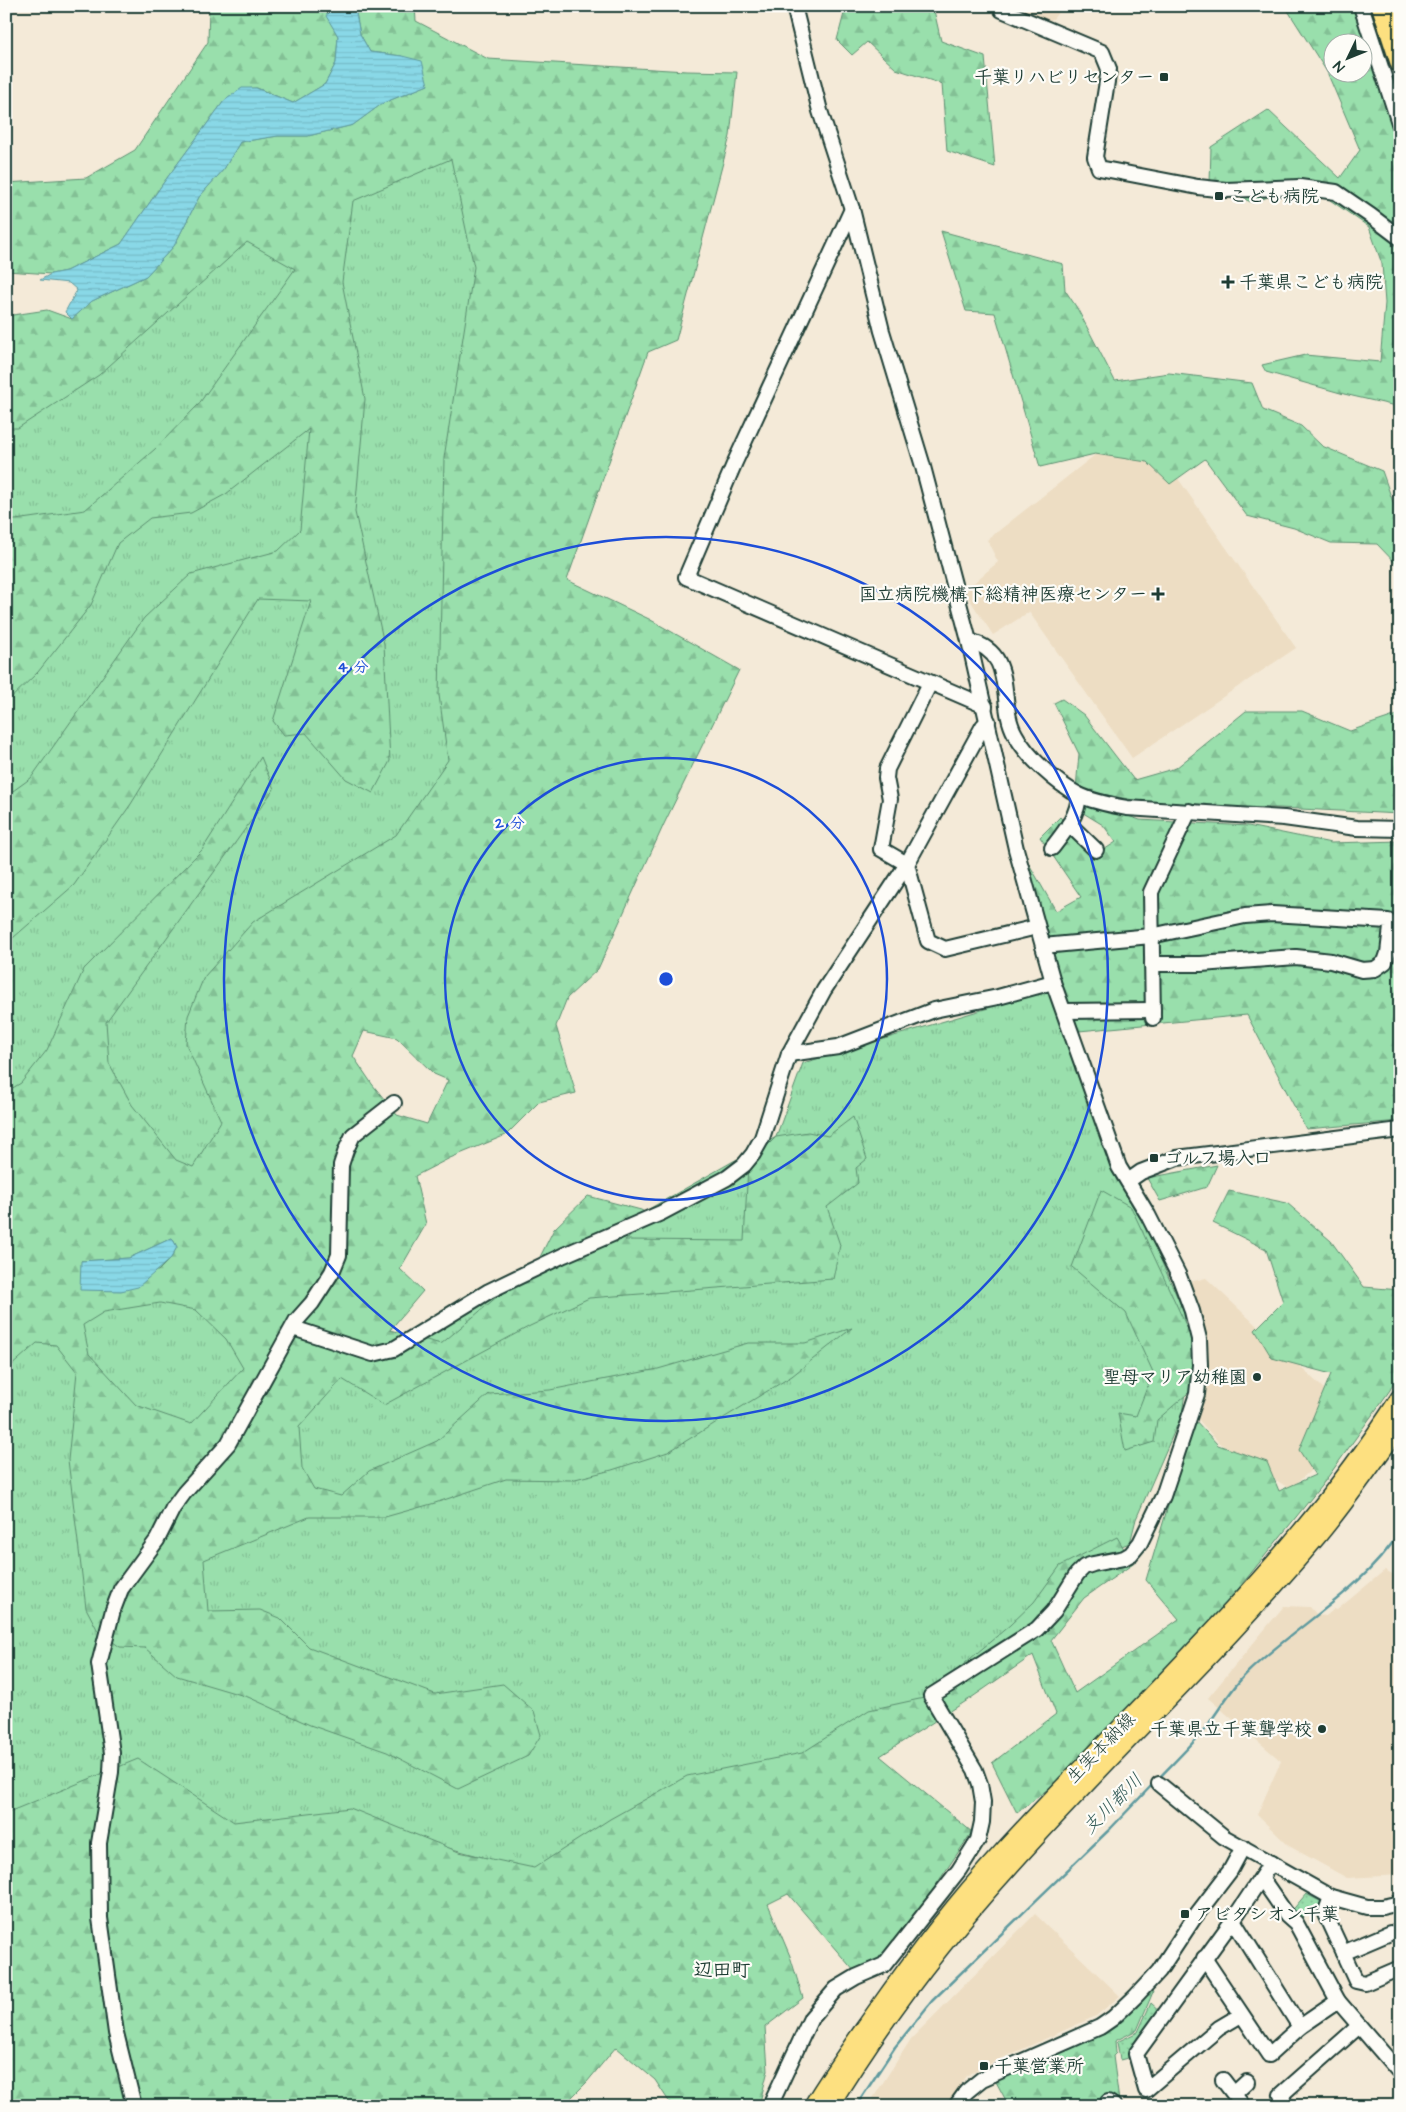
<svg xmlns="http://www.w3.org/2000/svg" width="1406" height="2112" font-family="'Architects Daughter','Klee One',sans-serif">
  <defs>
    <pattern id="grass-tufts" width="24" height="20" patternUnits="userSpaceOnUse" patternTransform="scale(1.25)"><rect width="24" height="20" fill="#99dfac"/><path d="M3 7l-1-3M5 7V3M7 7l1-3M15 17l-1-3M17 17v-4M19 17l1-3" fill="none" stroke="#83c095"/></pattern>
    <pattern id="forest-firs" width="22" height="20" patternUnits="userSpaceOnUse" patternTransform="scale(1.25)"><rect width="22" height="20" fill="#99dfac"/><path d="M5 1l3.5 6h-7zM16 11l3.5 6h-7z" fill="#83c095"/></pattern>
    <pattern id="park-dots" width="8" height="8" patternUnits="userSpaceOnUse" patternTransform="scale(1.25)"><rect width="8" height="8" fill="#99dfac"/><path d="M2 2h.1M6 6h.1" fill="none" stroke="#83c095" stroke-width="1.8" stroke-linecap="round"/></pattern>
    <pattern id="water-rules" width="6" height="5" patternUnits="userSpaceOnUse" patternTransform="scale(1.25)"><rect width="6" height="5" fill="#89d8e7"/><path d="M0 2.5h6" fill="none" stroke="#76bac7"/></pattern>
  </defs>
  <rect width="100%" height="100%" fill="#f4ead8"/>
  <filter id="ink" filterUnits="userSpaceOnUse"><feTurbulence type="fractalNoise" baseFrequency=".02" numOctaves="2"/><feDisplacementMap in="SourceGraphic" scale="10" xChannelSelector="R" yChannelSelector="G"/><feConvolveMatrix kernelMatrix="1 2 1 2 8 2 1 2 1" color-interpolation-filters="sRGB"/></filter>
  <g filter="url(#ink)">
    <g fill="#edddc3">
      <path d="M1013 6H1063L1053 19 1045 22Z"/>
      <path d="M1138 421 1296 648 1132 758 1029 612 993 635 964 591 998 562 987 540Z"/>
      <path d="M1206 1278 1341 1405 1319 1463 1290 1489 1219 1443 1196 1417 1201 1389 1186 1283Z"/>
      <path d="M1385 1570 1400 1578V1875L1347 1878 1289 1846 1257 1815 1281 1761 1208 1698 1284 1606 1310 1607 1317 1615 1326 1616 1334 1609 1337 1610Z"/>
      <path d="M1035 1914 1120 1996 1096 2016 978 2069 967 2076 945 2106H868L911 2039Z"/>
    </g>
    <path fill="url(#grass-tufts)" stroke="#5c8e70" d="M431 123 483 213 458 782 327 974 377 1363 776 1137 803 1063 1049 990 1143 1220 1184 1312 1188 1371 1182 1414 1136 1519 1130 1543 1093 1556 1038 1619 839 1758 528 1878 490 1859 342 1820 6 1837V369L205 222Z"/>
    <g fill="url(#forest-firs)" stroke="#5c8e70" fill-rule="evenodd">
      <path d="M209 6H415L416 21 488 59 686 71 737 72 730 136 676 340 648 352 567 580 649 619 739 670 664 824 598 969 567 998 556 1026 576 1093 539 1102 506 1135 450 1158 415 1176 426 1224 400 1269 423 1291 390 1330 441 1344 537 1263 554 1229 588 1196 641 1210 657 1219 625 1240 744 1241 748 1165 776 1137 808 1132 828 1136 853 1117 867 1159 856 1168 858 1183 827 1207 840 1245 833 1279 589 1298 530 1326 384 1405 342 1379 299 1427 302 1468 314 1489 341 1496 369 1471 437 1441 489 1394 550 1390 658 1369 748 1343H805L852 1328 792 1376 668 1452 612 1470 571 1480 506 1479 435 1503 385 1517H309L204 1560 208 1611 260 1610 280 1618 309 1647 435 1694 503 1684 534 1711 541 1735 528 1756 458 1789 387 1752 310 1725 248 1697 177 1676 145 1648 120 1647 98 1631 86 1608 68 1460 77 1372 56 1345 37 1343 9 1368 6 1367V1092L21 1083 47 1050 84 969 202 850 261 757 274 789 106 1022 109 1063 132 1105 176 1160 193 1167 221 1121 186 1044 188 1016 204 977 253 922 396 835 448 760 439 695 444 458 474 267 451 159 353 201 342 282 365 399 355 512 384 644 390 761 373 793 346 779 306 733 284 735 273 721 311 601 258 599 131 804 74 885 6 944V796L31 778 144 618 191 574 278 551 300 530 309 429 226 494 191 513 150 518 118 543 91 605 38 672 6 703V520L8 521 85 510 155 449 198 405 295 269 247 242 99 375 18 428H6V316L47 310 72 319 92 301 146 276 174 246 199 197 224 169 240 142 278 136H308L353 125 383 103 428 85 402 56 370 52 360 34 355 8 327 16 338 36 336 63 325 84 293 103 257 88 242 89 224 101 164 182 121 244 66 271 51 274 6 271V183L86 178 135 150 208 42ZM364 1031 397 1038 434 1074 448 1080 427 1124 397 1115 372 1084 353 1056ZM172 1238 177 1247 171 1258 158 1271 81 1261 129 1258ZM160 1303 196 1310 226 1339 243 1368 191 1424 136 1405 89 1354 83 1325 104 1312Z"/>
      <path d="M846 6H933L941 41 985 57 995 167 947 151 942 84 896 69 867 42 852 55 837 40Z"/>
      <path d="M1285 6H1352L1400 137V407L1344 394 1266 372 1262 365 1305 355 1380 362 1385 303 1382 264 1369 227 1304 182 1253 203 1210 183 1211 147 1268 110 1340 178 1360 150 1327 72ZM1334 42H1364V72H1334Z"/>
      <path d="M941 231 1063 264 1065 290 1077 308 1115 381 1169 373 1252 383 1263 410 1301 426 1322 446 1382 471 1400 522V568L1377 544 1331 543 1294 528 1247 516 1205 459 1170 484 1147 462 1095 454 1040 467 995 313 966 311Z"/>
      <path d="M1062 699 1084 715 1134 780 1176 768 1246 711H1302L1350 731 1400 714V814L1280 808 1170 807 1076 789 1079 754 1054 703Z"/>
      <path d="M1083 801 1140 820 1248 826 1331 843 1400 841V1121L1306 1129 1247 1015 1079 1031 1061 992 1025 857 1056 911 1081 897 1040 837 1060 817 1096 855 1116 842 1103 825 1080 811Z"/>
      <path d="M1217 1165 1207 1187 1160 1201 1147 1178Z"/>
      <path d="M1101 1190 1131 1207 1209 1375 1157 1420 1154 1442 1125 1451 1118 1413 1136 1416 1153 1372 1126 1313 1072 1267Z"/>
      <path d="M1229 1191 1287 1203 1331 1241 1364 1287 1400 1290V1369L1390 1390 1325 1481 1202 1634 1062 1778 1017 1813 992 1763 1056 1714 1033 1655 971 1698 880 1756 972 1832 934 1888 899 1956 855 1972 788 1894 768 1904 790 1956 803 1998 765 2027 768 2070 759 2106H672L655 2080 616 2047 587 2082 563 2106H6V1813L138 1759 234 1822 350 1808 459 1852 534 1868 610 1819 687 1776 802 1753 869 1710 924 1698 1010 1625 1034 1602 1060 1566 1117 1537 1133 1564 1084 1598 1051 1640 1075 1693 1179 1619 1146 1580 1194 1419 1218 1445 1267 1462 1279 1491 1315 1475 1299 1450 1331 1374 1272 1358 1255 1330 1283 1302 1266 1249 1213 1223Z"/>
      <path d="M1149 1989 1153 1992 1137 2030 1115 2041 1116 2053 1113 2056 1119 2101 1080 2106H1009L994 2078 1077 2041Z"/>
    </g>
    <g fill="url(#park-dots)" stroke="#5c8e70">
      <path d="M1306 1894 1324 1903 1321 1911 1308 1912 1298 1920 1290 1913Z"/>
      <path d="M1151 2003 1162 2013 1135 2056 1120 2060 1117 2042 1138 2032Z"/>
    </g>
    <g fill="url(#water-rules)" stroke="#5f9a9f">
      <path d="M331 8H355L360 34 370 52 402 56 422 61 428 85 383 103 353 125 308 136H278L240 142 224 169 199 197 174 246 146 276 92 301 72 319 65 312 77 290 69 283 40 280 51 274 66 271 121 244 164 182 224 101 242 88H256L293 103 325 84 336 63 338 36 326 16Z"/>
      <path d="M172 1238 177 1247 171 1258 138 1287 121 1291 80 1290 81 1261 129 1258Z"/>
    </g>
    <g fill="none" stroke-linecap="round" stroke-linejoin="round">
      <g stroke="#5f9a9f" stroke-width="2.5">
        <path d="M1157 1780C1173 1763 1190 1747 1204 1730 1218 1712 1230 1690 1246 1674 1295 1626 1361 1592 1400 1532"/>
        <path d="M856 2106 895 2047 932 2001 1111 1828 1153 1784"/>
      </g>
      <defs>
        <g id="minor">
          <path d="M1001 6 1002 10 1102 52 1109 69 1095 157 1099 168 1198 187 1226 190 1300 187 1336 192 1371 216 1400 238"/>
          <path d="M1361 6 1400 126"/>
          <path d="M852 209 735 462 686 577 985 706"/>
          <path d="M969 641C1018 653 997 702 1015 734 1027 757 1056 783 1079 795 1094 802 1111 805 1127 808L1284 818 1357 828 1400 829"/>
          <path d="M930 683 887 769 886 778 890 799 881 849 907 864 928 941 945 949 1037 927"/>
          <path d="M1069 824 1096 850"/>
          <path d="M1052 848C1065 831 1078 816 1079 795"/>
          <path d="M1043 946 1151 936 1245 916 1272 914 1388 921 1391 927 1388 953 1385 962 1375 969 1362 970 1331 961 1296 957 1201 964H1152"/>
          <path d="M1064 1011 1153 1010"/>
          <path d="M1153 1018 1151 892 1189 811"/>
          <path d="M789 1054 838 1047 934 1010 998 997 1053 982"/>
          <path d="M1128 1181 1141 1172 1177 1158 1400 1130"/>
          <path d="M293 1328 373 1354 394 1349 489 1291 564 1255 661 1213 727 1178 744 1165 753 1154 762 1138 789 1054 824 990 907 864 983 726 988 721"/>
          <path d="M1159 1784 1224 1837 1331 1897 1367 1907H1382L1400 1903"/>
          <path d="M1262 1879 1287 1915 1296 1923 1338 2001 1400 2073"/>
          <path d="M1331 1897 1325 1914 1356 1981 1365 1983 1400 1968"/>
          <path d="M1233 1920 1300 2027"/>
          <path d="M1343 1953 1390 1933"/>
          <path d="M1204 1958 1269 2055 1300 2027 1338 2001"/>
          <path d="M1241 2015 1219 2028 1146 2090 1136 2054 1233 1920 1271 1863"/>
          <path d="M1223 2080 1243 2106"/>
          <path d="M1235 2093 1247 2082"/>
          <path d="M1108 2102 1114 2106"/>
          <path d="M134 2106 116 2033 100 1918 99 1843 111 1772 112 1753 99 1664 113 1610 121 1589 157 1540 173 1508 184 1493 228 1444 296 1321 312 1303 332 1272 339 1255 341 1165 346 1150 353 1135 394 1103"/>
          <path d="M770 2106 811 2018 836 1989 856 1977 884 1965 959 1870 978 1840 982 1822 983 1802 980 1784 975 1770 931 1696 1037 1629 1054 1611 1077 1574 1084 1567 1093 1564 1124 1558 1131 1554 1140 1543 1163 1496 1197 1394 1200 1365 1199 1339 1192 1311 1179 1276 1148 1215 1119 1167 1053 982 1016 849 969 641 922 463 882 331 852 209 820 111 794 6"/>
          <path d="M956 2106 966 2092 982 2079 1100 2027 1113 2018 1135 1997 1159 1971 1194 1918 1230 1871 1243 1847"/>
          <path d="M1286 2106 1281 2095 1359 2026"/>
        </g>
        <g id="major">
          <path d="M1381 6 1400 64"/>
          <path d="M1395 6 1400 21"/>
          <path d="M813 2106C832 2074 854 2044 875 2014 914 1958 955 1904 1001 1854 1137 1705 1291 1569 1400 1398"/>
          <path d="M829 2106C882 2019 944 1938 1012 1863 1111 1752 1221 1650 1317 1536 1347 1500 1373 1462 1400 1425"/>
        </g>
      </defs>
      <use href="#minor" stroke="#1f3d34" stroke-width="18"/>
      <use href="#major" stroke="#1f3d34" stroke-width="21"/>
      <use href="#minor" stroke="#fdfcf7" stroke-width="14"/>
      <use href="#major" stroke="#fde080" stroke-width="18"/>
    </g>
  </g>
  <g fill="none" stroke="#1d4ed8" stroke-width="2.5">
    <circle cx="666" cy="979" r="221"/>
    <circle cx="666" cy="979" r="442"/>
  </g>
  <g fill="#1f3d34" stroke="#fdfcf7" stroke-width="2">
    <rect x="1159" y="72" width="10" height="10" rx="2.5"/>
    <rect x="1214" y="191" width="10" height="10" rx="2.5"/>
    <path d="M1225.5 274.5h5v5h5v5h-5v5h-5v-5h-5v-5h5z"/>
    <path d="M1155.5 586.5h5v5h5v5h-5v5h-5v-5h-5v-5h5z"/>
    <rect x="1149" y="1153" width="10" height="10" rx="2.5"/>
    <circle cx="1257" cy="1377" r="5"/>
    <circle cx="1322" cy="1729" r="5"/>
    <rect x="1180" y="1909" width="10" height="10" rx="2.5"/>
    <rect x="979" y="2061" width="10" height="10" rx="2.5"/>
  </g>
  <g text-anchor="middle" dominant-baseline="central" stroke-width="4.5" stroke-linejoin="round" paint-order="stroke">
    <g font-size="18" font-weight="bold" fill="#1f3d34" stroke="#fdfcf7" text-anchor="start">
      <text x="1154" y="77" text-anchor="end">千葉リハビリセンター</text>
      <text x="1229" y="196">こども病院</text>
      <text x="1239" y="282">千葉県こども病院</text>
      <text x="1147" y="594" text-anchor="end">国立病院機構下総精神医療センター</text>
      <text x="1164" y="1158">ゴルフ場入口</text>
      <text x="1247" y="1377" text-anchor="end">聖母マリア幼稚園</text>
      <text x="1312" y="1729" text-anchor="end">千葉県立千葉聾学校</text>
      <text x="1195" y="1914">アビタシオン千葉</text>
      <text x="994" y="2066">千葉営業所</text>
    </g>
    <g font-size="18" fill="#1f3d34" stroke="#fdfcf7">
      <text transform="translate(1101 1748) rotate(-46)">生実本納線</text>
    </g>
    <g font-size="19" font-style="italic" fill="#345c58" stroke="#fdfcf7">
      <text transform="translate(1113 1804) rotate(-45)">支川都川</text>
    </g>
    <g font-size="19" font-weight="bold" fill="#1f3d34" stroke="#fdfcf7">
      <text x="722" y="1970">辺田町</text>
    </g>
  </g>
  <circle cx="666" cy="979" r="8" fill="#1d4ed8" stroke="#fdfcf7" stroke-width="2.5"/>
  <g font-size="15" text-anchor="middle" font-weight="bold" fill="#1d4ed8" stroke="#fdfcf7" stroke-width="4.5" stroke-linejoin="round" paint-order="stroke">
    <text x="353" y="672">4 分</text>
    <text x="510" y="828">2 分</text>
  </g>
  <rect width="1406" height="2112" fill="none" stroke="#fdfcf7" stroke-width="25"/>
  <rect x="12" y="12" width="1381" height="2087" fill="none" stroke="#1f3d34" stroke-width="2" filter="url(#ink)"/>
  <g transform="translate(1348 58) rotate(227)"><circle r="24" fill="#fdfcf7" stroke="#a4b0a9"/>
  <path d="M0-4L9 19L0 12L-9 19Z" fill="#1f3d34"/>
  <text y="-8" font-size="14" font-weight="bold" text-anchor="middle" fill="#1f3d34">N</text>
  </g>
</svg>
